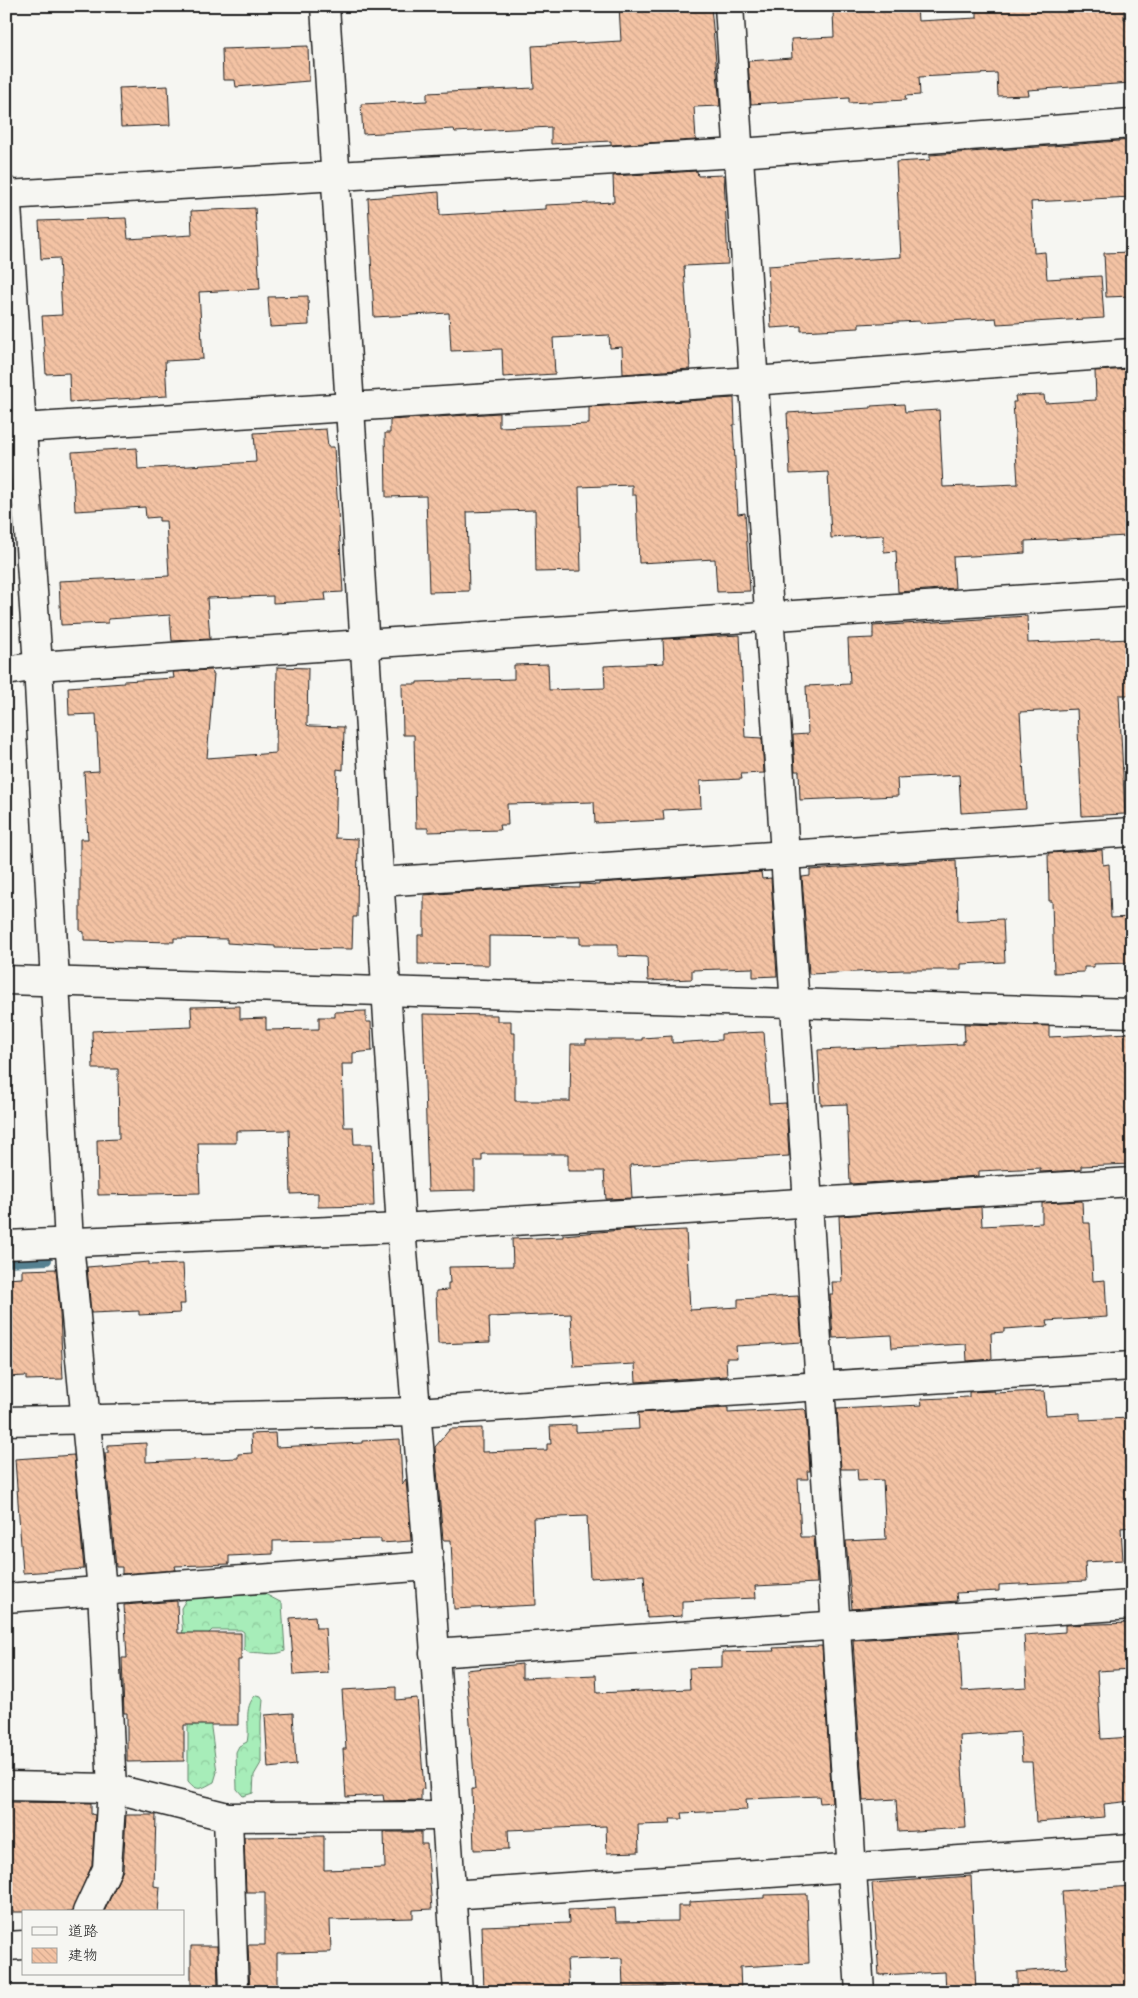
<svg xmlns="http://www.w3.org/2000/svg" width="1138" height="1998" font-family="'Gochi Hand','Klee One',sans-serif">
  <defs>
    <pattern id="forest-crowns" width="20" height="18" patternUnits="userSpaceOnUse" patternTransform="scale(1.25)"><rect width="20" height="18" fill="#a7edb9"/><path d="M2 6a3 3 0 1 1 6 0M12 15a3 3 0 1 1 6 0" fill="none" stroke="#8fcb9e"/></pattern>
    <pattern id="building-back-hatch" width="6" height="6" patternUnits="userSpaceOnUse" patternTransform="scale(1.25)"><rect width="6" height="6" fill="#f4c3a4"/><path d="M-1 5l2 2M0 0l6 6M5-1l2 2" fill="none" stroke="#d1a78d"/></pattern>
  </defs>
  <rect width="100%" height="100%" fill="#f6f6f2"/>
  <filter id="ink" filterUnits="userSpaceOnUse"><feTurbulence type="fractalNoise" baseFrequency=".02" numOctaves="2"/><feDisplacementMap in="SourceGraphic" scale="10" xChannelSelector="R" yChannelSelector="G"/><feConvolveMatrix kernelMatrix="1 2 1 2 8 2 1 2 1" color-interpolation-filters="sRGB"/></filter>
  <g filter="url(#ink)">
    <g fill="url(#forest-crowns)" stroke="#62846a">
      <path d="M265 1594 282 1603 285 1651C272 1657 262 1651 249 1653L244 1649V1632L241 1630H212L209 1633 211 1728 217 1772 214 1782C202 1788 198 1793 188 1781V1715L181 1608 187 1598Z"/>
      <path d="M256 1695 261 1696 263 1700 261 1721V1763L254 1775 253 1793 243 1796 237 1789 236 1752 239 1746 247 1742C251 1726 242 1708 256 1695Z"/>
    </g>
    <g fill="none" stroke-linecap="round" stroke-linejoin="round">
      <path stroke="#578191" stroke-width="10" d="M6 1262 47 1260"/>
    </g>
    <g fill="url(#building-back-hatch)" stroke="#1c1c1c">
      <path d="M619 6H711L720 106 694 107 696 140 611 145V141L551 144V127L455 132 454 129 363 134 361 104 427 101V93L534 88 532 46 621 41Z"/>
      <path d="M852 6H917L918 21 977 18V6H1124V19H1128L1131 83 1028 90 1029 95 998 96 997 73 919 77 920 95 905 96 906 100 849 103V98L751 104 748 61 792 58 791 39 834 37 833 11 852 10Z"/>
      <path d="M308 46 309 81 236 87 235 80H223L222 49Z"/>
      <path d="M168 86 170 125 121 127 119 88Z"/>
      <path d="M1132 140V197L1031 202 1034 253 1045 252 1047 279 1101 276 1104 318 997 324 996 318 920 323V321L859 324V328L801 331V326L771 328 768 266 901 257 896 162 930 160V155Z"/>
      <path d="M697 171 698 176 724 175 728 264 684 266 690 369 623 374 622 347 610 348 609 335 553 338 555 374 503 377 502 349 451 351 449 313 374 317 368 198 439 192 440 215 546 209V205L614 202 613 176Z"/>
      <path d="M255 208 260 289 199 292 203 359 165 361 167 396 70 402 69 373 46 374 42 316 62 315 59 258 41 259 39 221 126 218 128 239 192 235 191 211Z"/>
      <path d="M1132 252V296L1106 297 1104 253Z"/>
      <path d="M308 296 309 325 270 327 268 297Z"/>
      <path d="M1132 369V525H1128V536L1025 541V553L953 557 955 588 898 592 896 551 884 552V535L831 538 828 472 790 474 787 413 871 408V406L904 404 905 412 939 410 943 487 1018 484 1013 402H1016L1015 396 1044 395 1045 403 1096 400 1095 371Z"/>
      <path d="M734 398 735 425H733L738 514 745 513 750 591 717 592 715 559 639 563 636 495H632V485L579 487 581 571 536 572 535 510 467 512 469 591 429 592 426 496 386 497 385 433H390V420L499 413V427L589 424V407Z"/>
      <path d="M326 429 328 447H334L343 592 325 593 326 600 273 603V596L207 598 210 639 172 641 170 615 108 619V623L61 625 59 581 169 576 166 521H159V517L146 518 145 507 75 511 72 452 137 448 138 469 256 462 254 433Z"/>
      <path d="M1027 616 1028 643 1132 639V695H1119L1125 814 1082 816 1077 709 1020 712 1026 809 961 813 959 775 897 778 898 796 800 800 799 771H795L793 735 808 734 806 686 850 684 848 639 873 638V626Z"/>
      <path d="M740 635 745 737 762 738 764 773 741 774 742 779 700 781 701 808 663 810 664 820 595 823 594 802 507 804 508 825H499L500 830 428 832V828H416L414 735H403L402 684H417V682L514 679V665L548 664 549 690 605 688 604 666 664 663 663 639Z"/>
      <path d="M277 667 308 668 307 725 310 726 344 727 343 770 337 769 335 838 358 839 357 917H353L352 949 275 948V946L227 943V939L174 938V942L84 940V932L80 931V839H88L84 772 99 771 96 714 69 715 68 687 124 683V681L174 678 173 672 211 670 212 674H214L207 758 276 753Z"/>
      <path d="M1102 850 1103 865 1109 864 1111 918 1132 917V963L1094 964V967H1084V972L1054 973 1052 901H1049L1048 853Z"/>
      <path d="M956 860 958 921 1003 919 1005 962 961 964V970H904L809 974 802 877 810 876V870Z"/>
      <path d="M761 872 762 879 771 878 777 976 753 977V968L692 970V979L648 981 647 957 618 956V944H580V937L489 936V965L418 964V935H424V895L535 887 580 888V884L599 885V883Z"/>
      <path d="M240 1006V1019L266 1018V1030L319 1029V1017H335V1012L366 1011V1022H371L372 1051 353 1053V1064H342L344 1127H353L354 1144H372L374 1206 318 1207V1193L291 1194 289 1130 236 1131V1143H198L200 1193 98 1195 97 1140 119 1139 118 1069H93L92 1031 192 1027 191 1007Z"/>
      <path d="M423 1014 497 1015V1021H511V1033H515V1101H570L571 1044H586V1040H642V1038L672 1036V1043L721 1040V1034L764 1032 769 1104 786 1103 789 1156 630 1165 632 1198 606 1199 604 1171H568V1154H482V1161H475V1190L428 1191Z"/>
      <path d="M964 1024 1049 1026V1037L1129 1033 1132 1093V1164L1081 1166V1170L1040 1172V1168L979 1171V1176L850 1184 847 1104 821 1105 818 1050 963 1044V1041H965Z"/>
      <path d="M1082 1201 1083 1223H1090L1093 1281 1105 1280 1107 1317 1047 1321 1048 1326 1004 1329V1332L991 1333 992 1359 967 1361 966 1344 892 1348 891 1335 833 1338 830 1294H833L832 1282H842L839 1216 981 1207 982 1226 1042 1223V1203Z"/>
      <path d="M634 1229V1231H639V1232L686 1230 690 1310 738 1307V1299L798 1296 802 1342 736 1346 737 1358H726L727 1376 636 1382 635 1364 574 1367 571 1314 489 1317 490 1342 438 1344 436 1291 448 1290V1283H450L449 1267 513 1266 512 1239 563 1237V1235Z"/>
      <path d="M149 1262V1265L183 1264 185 1304H179L180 1313 139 1315V1311L91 1313 87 1267Z"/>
      <path d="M56 1269 60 1314 63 1379 26 1380V1376L6 1377V1279L22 1278V1270Z"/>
      <path d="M994 1391V1393L1044 1391 1046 1415 1080 1413V1420L1132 1418V1527L1121 1528 1123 1560 1085 1562 1086 1581 999 1585V1591L956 1593 957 1601 852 1609 846 1541 886 1539 883 1480 858 1481 857 1469H841L837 1409 922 1405 921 1399 969 1397V1392Z"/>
      <path d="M728 1408V1413L804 1409 806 1411 810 1471H807L808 1479H798L801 1537H814L817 1583 755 1586 756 1598 682 1601V1616L647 1618 644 1575 590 1578 587 1516 533 1518 536 1605 454 1609 451 1540H443L435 1447 450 1429 482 1428V1452L547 1450V1444H551L550 1426 576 1425V1432L639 1429 638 1413Z"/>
      <path d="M275 1433 276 1447 362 1443V1441L400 1439 402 1484 406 1479 411 1541 381 1543V1539L273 1541V1554L229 1556V1564L175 1566 176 1570 122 1574V1567H116L105 1453H108V1445L146 1443V1462L238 1458V1454L252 1453 251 1434Z"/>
      <path d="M74 1455 84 1569 23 1573 15 1459Z"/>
      <path d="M177 1601 178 1633H241V1660H238V1725H184V1761L127 1762V1713H124L122 1658H127L124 1605Z"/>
      <path d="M315 1616 316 1628H325L328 1673 294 1675 290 1618Z"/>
      <path d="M1132 1623V1669L1097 1671 1101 1739 1132 1737V1801L1104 1804 1105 1817 1036 1822 1032 1762H1022L1020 1732 960 1736 966 1828 898 1832 896 1799 863 1801 853 1640 959 1633 962 1691 1027 1687 1024 1635 1065 1632V1625Z"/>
      <path d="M822 1646 832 1802 820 1803 819 1796 746 1799 747 1810 682 1813 683 1819H670L671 1824 638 1825 639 1852 607 1853 606 1826 508 1830 509 1849 474 1850 472 1789H475L466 1670 522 1664V1678L596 1675 597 1693 690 1689 689 1668 722 1667V1652L774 1651 773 1648Z"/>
      <path d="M396 1687V1700L417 1698 424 1789 421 1790V1800L384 1801 383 1795 346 1797 343 1749H346L342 1690Z"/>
      <path d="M293 1713 296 1765 268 1768 265 1715Z"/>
      <path d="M10 1802 91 1803V1814L95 1815 92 1865 72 1912H6V1853H9Z"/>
      <path d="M126 1815H156L154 1886 160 1887 158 1912H104L123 1870Z"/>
      <path d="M384 1832H421V1844H427L432 1909 413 1910V1918L330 1920 331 1952 277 1953V1992H250L248 1945H265V1892H246L244 1837 324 1836V1870L385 1868Z"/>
      <path d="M971 1876 976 1992H946L945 1972 879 1975 872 1883Z"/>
      <path d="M1132 1886V1992H1017V1972L1067 1968 1062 1891Z"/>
      <path d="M807 1894 809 1963 740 1967 741 1992H684V1986L623 1988 622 1958 567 1960 569 1992H484L482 1926 569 1923 568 1910 615 1908 616 1922 678 1921V1906H689V1902L764 1898V1895Z"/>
      <path d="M191 1946H217L218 1992H191Z"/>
    </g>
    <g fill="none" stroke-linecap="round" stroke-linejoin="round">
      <defs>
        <g id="minor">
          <path d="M729 6 860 1992"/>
          <path d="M6 191 38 666 69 1243 102 1590 112 1788 107 1869 87 1912"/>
          <path d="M6 195 739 153 1132 124"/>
          <path d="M6 429 753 381 1132 353"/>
          <path d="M6 671 38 666 1132 592"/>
          <path d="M379 882 1132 832"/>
          <path d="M6 980 1132 1013"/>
          <path d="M401 1228 429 1566 458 1992"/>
          <path d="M6 1245 401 1228 1132 1182"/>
          <path d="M6 1421 416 1412 1132 1366"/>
          <path d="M6 1598 429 1566"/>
          <path d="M434 1653 1132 1605"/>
          <path d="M6 1786 112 1788 228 1817 446 1816"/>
          <path d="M228 1817 234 1992"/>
          <path d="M451 1895 1132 1848"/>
          <path d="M6 1946 24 1945"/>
        </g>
        <path id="tertiary" d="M325 6 401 1228"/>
      </defs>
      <use href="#minor" stroke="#1c1c1c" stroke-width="31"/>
      <use href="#tertiary" stroke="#1c1c1c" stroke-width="31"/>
      <use href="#minor" stroke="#f6f6f2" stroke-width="28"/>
      <use href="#tertiary" stroke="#f6f6f2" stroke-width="28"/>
    </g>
  </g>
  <rect width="1138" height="1998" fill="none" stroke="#f6f6f2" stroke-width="25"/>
  <rect x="12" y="12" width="1113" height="1973" fill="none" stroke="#1c1c1c" stroke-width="2" filter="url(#ink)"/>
  <rect x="22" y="1910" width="162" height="65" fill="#f6f6f2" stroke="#9f9f9c"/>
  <rect x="32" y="1927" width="25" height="8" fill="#f6f6f2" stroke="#9f9f9c"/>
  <text x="68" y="1936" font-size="15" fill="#1c1c1c">道路</text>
  <rect x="32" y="1948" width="25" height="15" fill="url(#building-back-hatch)" stroke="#9f9f9c"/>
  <text x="68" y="1960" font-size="15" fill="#1c1c1c">建物</text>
</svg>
